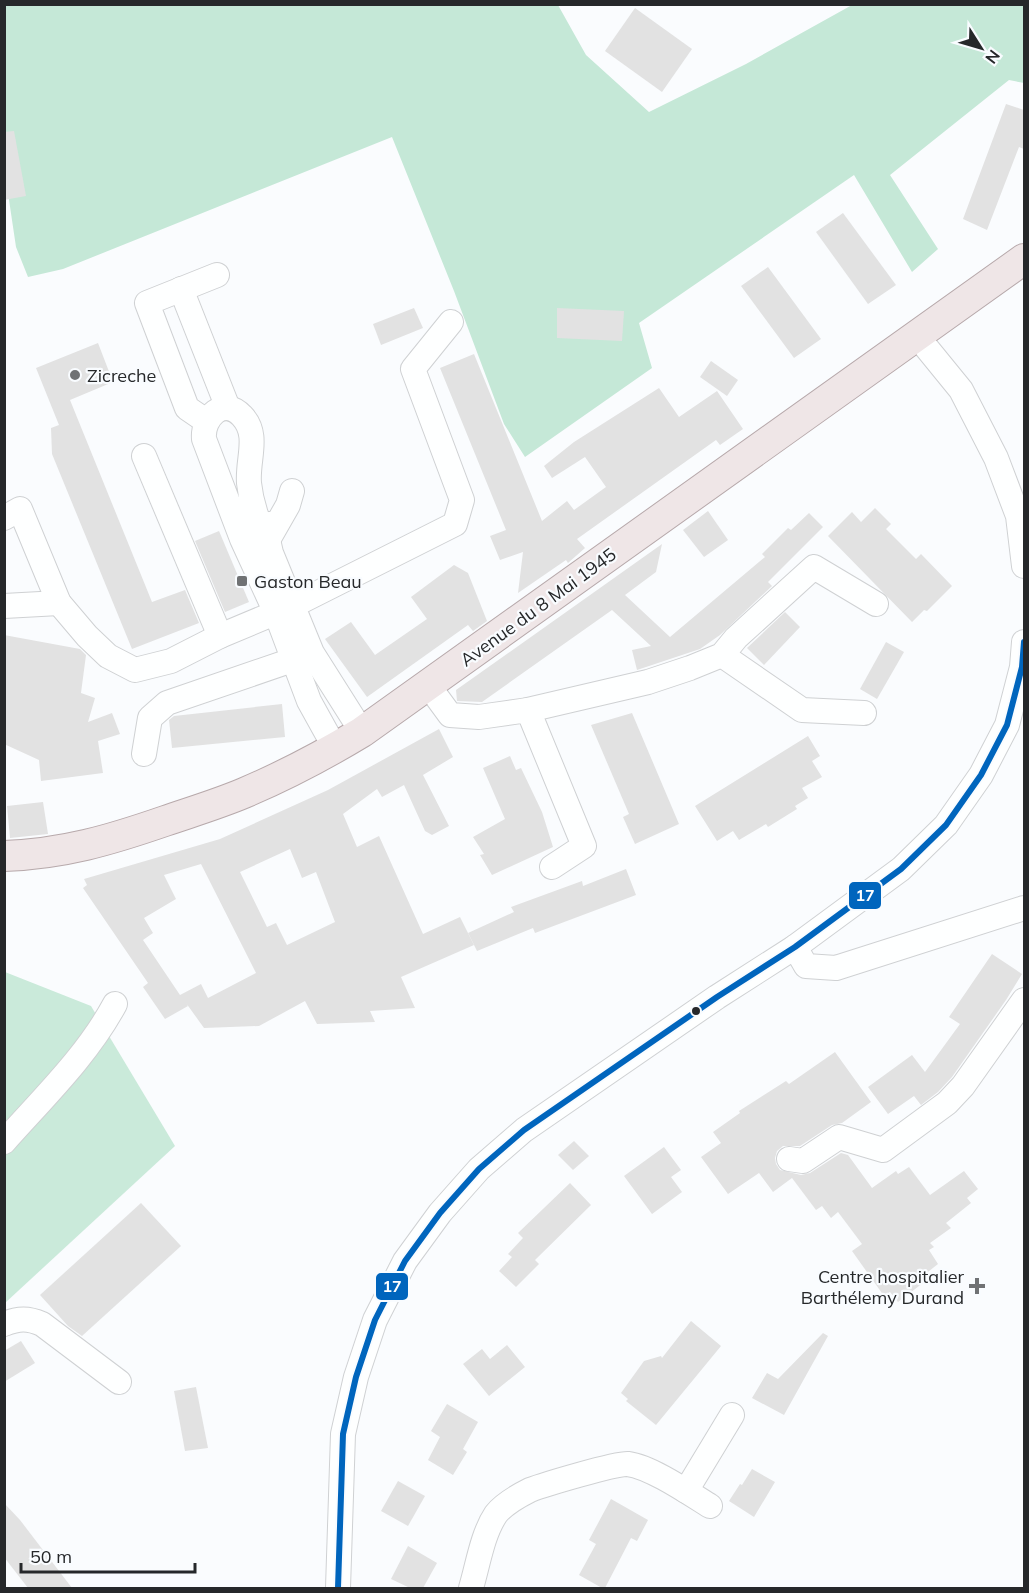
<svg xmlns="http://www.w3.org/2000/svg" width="1029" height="1593" font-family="Mulish,sans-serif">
  <rect width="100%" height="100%" fill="#fafcfe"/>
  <path fill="#caeada" d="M5 972 91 1006 175 1146 5 1303Z"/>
  <path fill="#c5e8d7" d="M4 5H558L586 55 649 112 746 64 852 5H1024V83L1009 80 890 175 938 249 912 272 854 175 639 323 652 368 525 457 504 424 454 291 392 137 63 269 28 277 16 247 5 173Z"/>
  <g fill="#e2e2e2" fill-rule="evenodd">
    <path d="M635 8 692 49 662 92 605 51Z"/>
    <path d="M1006 104 1024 110V149L1019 147 987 230 963 219Z"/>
    <path d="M14 131 26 196 4 200V132Z"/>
    <path d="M843 213 896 285 868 304 816 232Z"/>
    <path d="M768 267 821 339 794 358 741 286Z"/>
    <path d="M414 308 423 328 381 345 373 324Z"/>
    <path d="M557 308 624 311 622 341 557 338Z"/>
    <path d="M98 343 113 382 70 400 152 602 185 590 199 623 132 649 52 454 51 428 59 425 36 368Z"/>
    <path d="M474 354 542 521 567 501 574 510 606 487 585 457 552 478 544 466 574 442 659 388 679 417 717 391 743 429 720 445 716 440 577 539 585 548 568 563 566 560 518 593 523 552 500 560 490 536 506 530 440 368Z"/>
    <path d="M711 361 738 380 727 396 700 377Z"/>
    <path d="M875 508 891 524 886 529 916 559 921 554 952 586 927 611 924 610 912 622 828 536 852 512 861 522Z"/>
    <path d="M708 511 728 540 704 557 683 530Z"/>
    <path d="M809 513 823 527 768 582 772 586 720 635 700 649 637 670 632 650 651 646 612 610 482 702 457 701 456 690 662 544 656 572 625 595 670 637 765 557 762 554 788 528 791 530Z"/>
    <path d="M219 531 249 602 225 612 195 541Z"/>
    <path d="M454 565 468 573 487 621 473 631 468 625 367 697 325 639 351 622 375 655 427 619 411 597Z"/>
    <path d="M785 612 800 627 764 665 747 648Z"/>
    <path d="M4 635 80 649 86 655 81 693 95 698 88 722 112 713 120 734 98 741 103 773 41 781 39 760 4 744Z"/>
    <path d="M886 642 904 652 877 699 860 689Z"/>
    <path d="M282 704 285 737 172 748 169 720 174 716Z"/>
    <path d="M632 713 679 824 635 844 623 817 629 814 591 725Z"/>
    <path d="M439 729 453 757 423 775 449 826 432 835 425 831 404 785 382 797 377 789 343 814 357 847 379 836 423 934 460 917 474 945 401 977 415 1008 370 1011 375 1022 317 1024 305 1001 259 1026 204 1028 186 1003 188 1006 165 1019 143 987 148 983 83 888 87 885 84 879 220 839 328 790ZM290 849 302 878 316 872 335 922 287 945 276 923 267 927 240 872ZM201 864 256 973 208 998 201 984 180 995 143 940 153 933 144 918 176 899 164 875Z"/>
    <path d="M808 736 820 756 812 761 822 777 802 788 808 798 795 806 797 809 768 827 766 824 739 840 733 831 717 841 695 806Z"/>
    <path d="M510 756 516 770 521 768 542 812 553 847 492 875 480 855 484 854 473 837 505 819 483 768Z"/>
    <path d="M43 802 48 834 10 838 7 806Z"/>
    <path d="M626 869 636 895 535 933 533 928 477 951 468 933 514 912 511 907 582 881 583 886Z"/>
    <path d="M992 954 1022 974 1006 1000 952 1077 938 1092 921 1105 914 1096 888 1114 868 1087 912 1055 925 1072 960 1024 949 1017Z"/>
    <path d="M835 1052 871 1102 842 1123 832 1125 800 1146H783L777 1151 775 1158 776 1164 780 1170 801 1175 810 1173 841 1153 848 1155 872 1188 896 1171 898 1174 909 1167 930 1195 964 1171 978 1189 967 1198 971 1203 946 1223 951 1228 930 1243 934 1247 929 1250 938 1264 919 1279 923 1283 898 1302 890 1292 884 1296 852 1251 862 1244 838 1212 831 1218 822 1206 816 1210 792 1178 773 1192 759 1173 728 1194 701 1157 721 1143 713 1132 740 1113 739 1111 786 1081 789 1084Z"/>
    <path d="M574 1141 589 1156 573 1170 558 1155Z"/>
    <path d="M664 1147 681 1170 671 1177 682 1192 652 1214 624 1176Z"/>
    <path d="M570 1183 591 1205 535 1260 539 1264 516 1287 499 1271 512 1257 508 1254 523 1238 518 1233Z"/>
    <path d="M141 1203 181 1246 82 1336 68 1326 40 1295Z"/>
    <path d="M691 1321 721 1346 656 1425 626 1401 628 1399 621 1393 644 1361 661 1356 662 1358Z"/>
    <path d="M823 1333 828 1336 784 1415 752 1398 767 1373 778 1379Z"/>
    <path d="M21 1341 35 1363 4 1382V1351Z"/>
    <path d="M507 1345 525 1367 489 1396 463 1364 482 1349 490 1359Z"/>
    <path d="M196 1387 208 1448 185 1451 174 1391Z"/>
    <path d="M447 1404 478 1422 463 1449 467 1452 453 1475 428 1460 440 1437 431 1431Z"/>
    <path d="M752 1469 775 1482 754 1517 729 1501 740 1484 742 1485Z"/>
    <path d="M398 1481 425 1496 408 1526 381 1511Z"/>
    <path d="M611 1499 648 1520 637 1541 631 1538 605 1588H602L579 1575 596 1544 589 1540Z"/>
    <path d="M4 1503 20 1520 72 1588H28L4 1557Z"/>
    <path d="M408 1546 437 1563 423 1588H410L391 1579Z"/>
  </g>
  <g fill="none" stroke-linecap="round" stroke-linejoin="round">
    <defs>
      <g id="minor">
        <path d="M181 289 228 408"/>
        <path d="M917 336 961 390 996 458 1018 516 1024 566"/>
        <path d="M206 421 187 408 147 303 217 275"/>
        <path d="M144 456 220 636"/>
        <path d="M292 491 288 505 268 540C258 525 251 502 249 483 247 459 260 435 242 416 224 396 202 417 204 439L242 539 276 613 309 701 335 748"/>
        <path d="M4 518 20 509 59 603 87 636 108 656 135 670 171 661 220 636 294 605 455 524 462 500 413 369 451 322"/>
        <path d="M269 524 268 540 271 553 312 653 362 732"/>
        <path d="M4 606 59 603"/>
        <path d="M722 655 802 710 864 713"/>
        <path d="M428 685 450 715 479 717 528 710 584 846 552 867"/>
        <path d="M528 710 648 682 690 668 722 655 736 638 814 567 876 604"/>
        <path d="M144 754 150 718 167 703 307 655"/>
        <path d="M795 947 806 966 836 968 1024 908"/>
        <path d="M4 1142C43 1098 87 1056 115 1004"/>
        <path d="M789 1159 803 1161 839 1137 883 1150 947 1103 963 1086 1024 1000"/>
        <path d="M4 1324C19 1318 28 1318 42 1324L119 1382"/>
        <path d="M686 1491 732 1415"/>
        <path d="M338 1588 343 1434 356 1377 375 1320 405 1261 440 1213 479 1169 524 1130 717 997 795 947 901 869 946 825 981 775 1007 725 1022 667 1024 642"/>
        <path d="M471 1588C478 1565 482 1535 496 1514 504 1504 518 1496 530 1490 543 1485 616 1463 628 1464 651 1467 689 1493 710 1506"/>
      </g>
      <path id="major" d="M4 856C63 854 110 840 165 821 191 812 218 804 244 793 284 776 324 755 362 732L1024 259"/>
    </defs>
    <use href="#minor" stroke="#cfd1d3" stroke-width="26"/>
    <use href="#major" stroke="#b7a9ab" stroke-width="32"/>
    <use href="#minor" stroke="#feffff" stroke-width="24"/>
    <use href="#major" stroke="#efe6e7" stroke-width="30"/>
    <defs>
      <path id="bus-1" d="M338 1588 343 1434 356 1377 375 1320 405 1261 440 1213 479 1169 524 1130 717 997 795 947 901 869 946 825 981 775 1007 725 1022 667 1024 642"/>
    </defs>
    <use href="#bus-1" stroke="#f9fcff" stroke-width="10"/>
    <use href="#bus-1" stroke="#0065bd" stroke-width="6"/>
  </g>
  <g fill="#707274" stroke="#f9fcff" stroke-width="2">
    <circle cx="75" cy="375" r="6"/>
    <rect x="236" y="575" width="12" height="12" rx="3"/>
    <path d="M974 1277h6v6h6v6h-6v6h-6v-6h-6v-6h6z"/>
  </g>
  <circle fill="#26282a" stroke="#f9fcff" stroke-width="2" cx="696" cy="1011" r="5"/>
  <g text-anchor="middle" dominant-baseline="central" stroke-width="4.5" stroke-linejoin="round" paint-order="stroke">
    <g font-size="18" fill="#26282a" stroke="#f9fcff" text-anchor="start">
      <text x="87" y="375">Zicreche</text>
      <text x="254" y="581">Gaston Beau</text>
      <text x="964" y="1276" text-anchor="end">Centre hospitalier<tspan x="964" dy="21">Barthélemy Durand</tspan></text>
    </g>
    <g font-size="18" fill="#26282a" stroke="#f9fcff">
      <text transform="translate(538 607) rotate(-36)">Avenue du 8 Mai 1945</text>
    </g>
  </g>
  <g stroke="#f9fcff" stroke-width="2">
    <rect x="848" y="881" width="34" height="29" rx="6" fill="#0065bd"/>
    <rect x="375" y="1272" width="34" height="29" rx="6" fill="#0065bd"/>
  </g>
  <g font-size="16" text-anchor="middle" font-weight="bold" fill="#fff">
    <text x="865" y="901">17</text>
    <text x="392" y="1292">17</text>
  </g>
  <rect width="1029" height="1593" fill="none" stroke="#26282a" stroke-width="12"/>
  <g transform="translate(981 48) rotate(127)" stroke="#f9fcff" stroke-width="4.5" paint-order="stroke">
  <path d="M0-4.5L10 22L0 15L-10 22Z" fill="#26282a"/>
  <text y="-9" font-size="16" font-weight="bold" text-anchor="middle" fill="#26282a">N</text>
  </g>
  <path d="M21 1563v9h174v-9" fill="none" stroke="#26282a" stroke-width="3"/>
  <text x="30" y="1563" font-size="18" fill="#26282a" stroke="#f9fcff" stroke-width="4.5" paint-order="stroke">50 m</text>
</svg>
